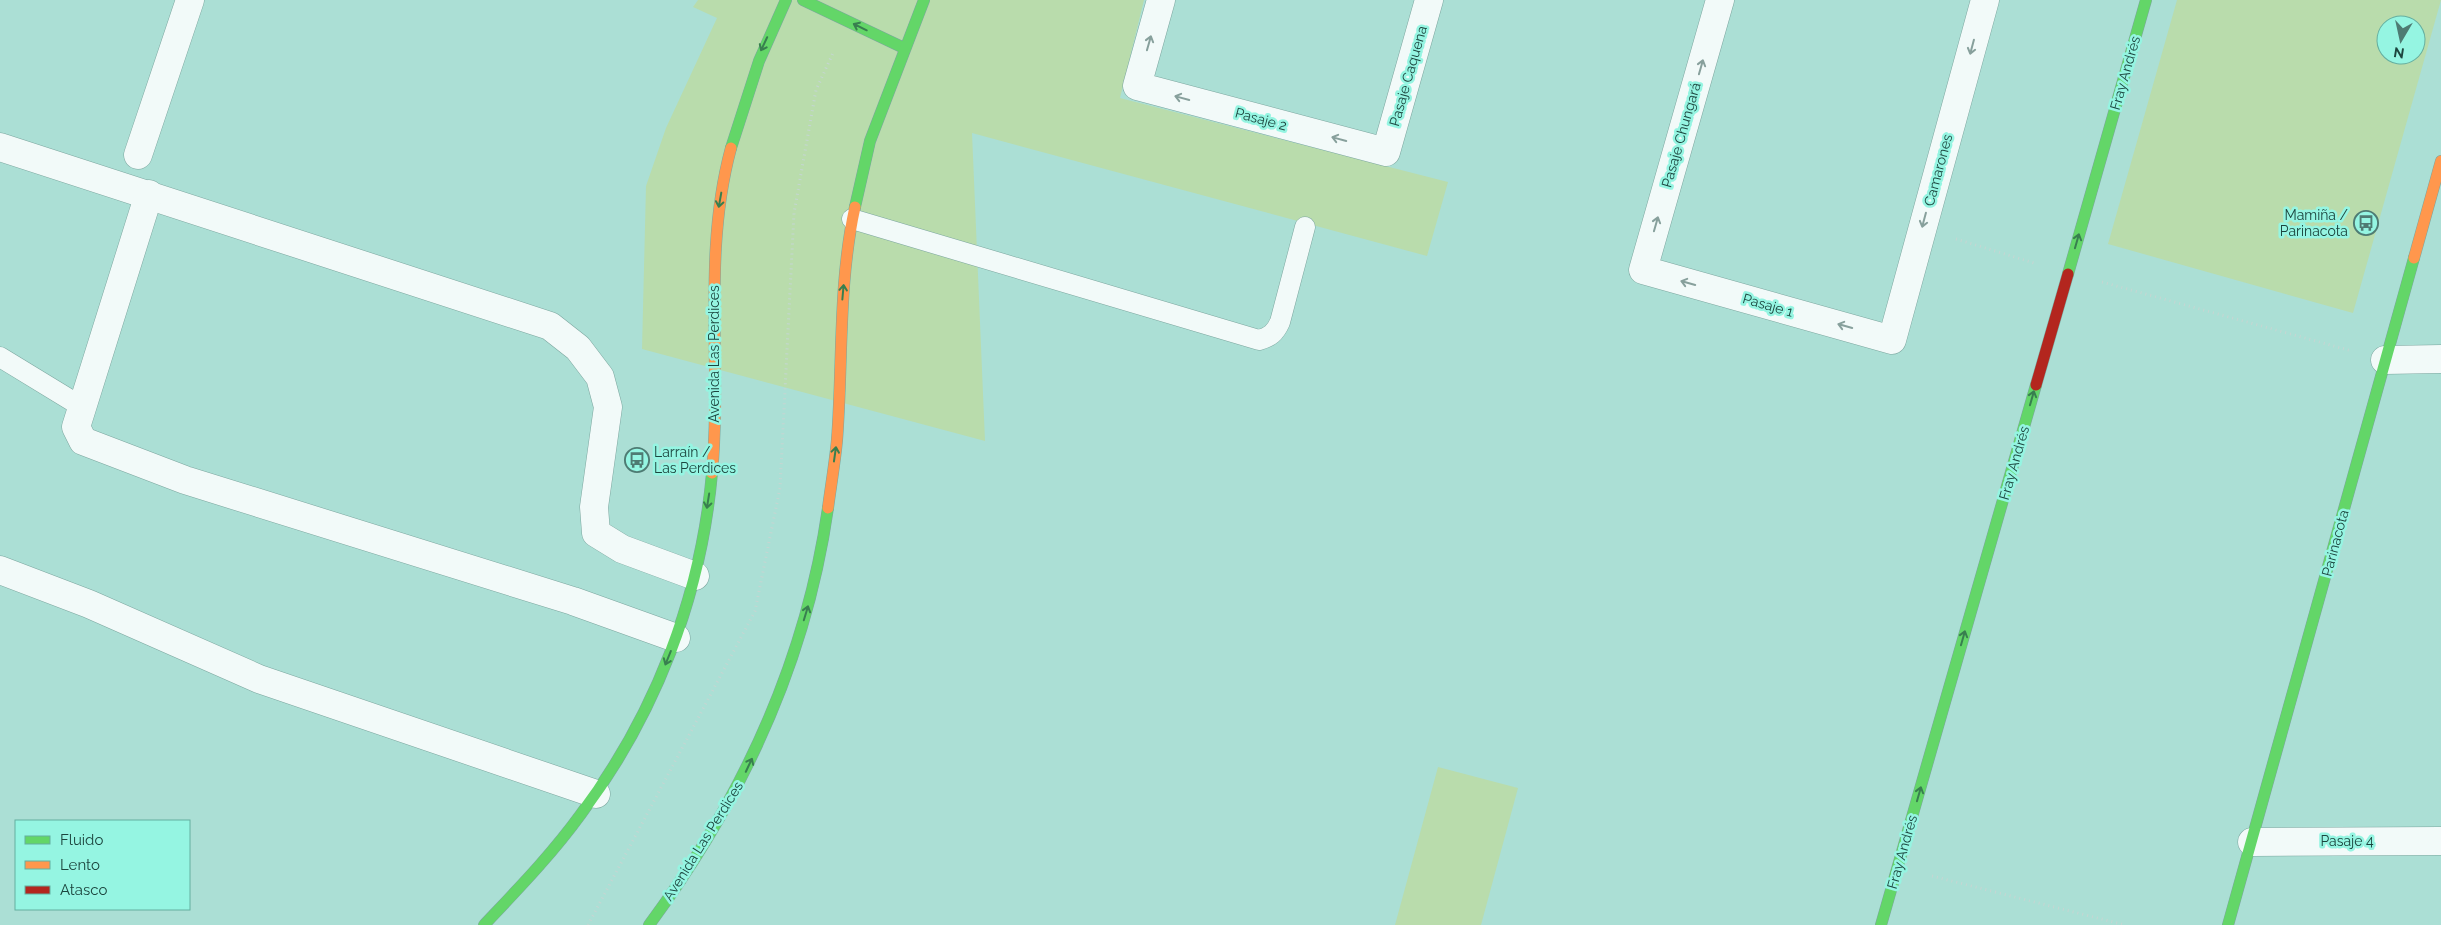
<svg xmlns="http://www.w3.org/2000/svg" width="2441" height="925" font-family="Raleway,sans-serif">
  <rect width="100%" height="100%" fill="#abdfd5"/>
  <g fill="#b9dcac" fill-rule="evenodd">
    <path d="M698 0H1144L1120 98 1448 182 1427 256 972 133 985 441 642 349 646 186 666 128 717 18 693 7Z"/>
    <path d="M2177 0H2441L2353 313 2108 244ZM2386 25H2416V55H2386Z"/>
    <path d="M1438 767 1518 788 1481 925H1395Z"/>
  </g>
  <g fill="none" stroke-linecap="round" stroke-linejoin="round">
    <defs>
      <g id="lane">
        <path d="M852 219 1259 340C1270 337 1275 333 1280 322L1305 227"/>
        <path d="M0 357 82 407"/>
      </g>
      <g id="street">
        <path d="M1161 0 1137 86 1386 152 1429 0"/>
        <path d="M1720 0 1643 270 1892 340 1985 0"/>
        <path d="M0 147 550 326 578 348 600 377 608 407 594 507 596 533 622 549 695 576"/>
        <path d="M138 155 190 0"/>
        <path d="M149 194 76 427 83 441 185 480 573 601 676 638"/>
        <path d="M2385 360 2441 359"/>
        <path d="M0 570 89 604 259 679 596 794"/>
        <path d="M2252 842 2441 841"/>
      </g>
      <g id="fast">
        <path d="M803 0 904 48"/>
        <path d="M731 148 759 61 786 0"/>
        <path d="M855 207 870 141 924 0"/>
        <path d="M2068 274 2146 0"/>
        <path d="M484 925C518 889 552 854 581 814 655 715 701 597 712 473"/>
        <path d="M649 925C741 801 806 662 828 508"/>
        <path d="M1881 925 2036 385"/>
        <path d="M2228 925 2414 258"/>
      </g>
      <g id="slow">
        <path d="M2414 258 2441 161"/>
        <path d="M712 473C722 364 702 255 731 148"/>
        <path d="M828 508C831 485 835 462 837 440 843 362 838 284 855 207"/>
      </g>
      <path id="jam" d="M2036 385 2068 274"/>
    </defs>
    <use href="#lane" stroke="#7ca69f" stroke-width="21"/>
    <use href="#street" stroke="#7ca69f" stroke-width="29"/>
    <use href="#fast" stroke="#7ca69f" stroke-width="12"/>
    <use href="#slow" stroke="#7ca69f" stroke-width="12"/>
    <use href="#jam" stroke="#7ca69f" stroke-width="12"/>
    <g stroke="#c5d6d2" stroke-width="3" stroke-dasharray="1 4" stroke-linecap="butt">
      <path d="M1956 239 2034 263"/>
      <path d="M2102 282 2352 351"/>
      <path d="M1932 876 2125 925"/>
      <path d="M588 925 755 611 780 488 794 213 816 90 833 53"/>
    </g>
    <use href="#lane" stroke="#f2faf9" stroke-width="20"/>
    <use href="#street" stroke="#f2faf9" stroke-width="28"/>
    <use href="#fast" stroke="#63d668" stroke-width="11"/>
    <use href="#slow" stroke="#ff974d" stroke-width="11"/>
    <use href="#jam" stroke="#b3261e" stroke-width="11"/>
  </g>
  <defs><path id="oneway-shaft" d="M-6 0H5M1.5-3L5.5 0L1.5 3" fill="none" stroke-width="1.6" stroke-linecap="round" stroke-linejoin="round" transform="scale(1.25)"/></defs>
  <g stroke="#387f4f">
    <use href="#oneway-shaft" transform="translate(860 27) rotate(-154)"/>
    <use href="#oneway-shaft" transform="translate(764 44) rotate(115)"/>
    <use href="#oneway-shaft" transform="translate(720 200) rotate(100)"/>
    <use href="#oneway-shaft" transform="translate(2077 241) rotate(-74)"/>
    <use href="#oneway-shaft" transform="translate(843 292) rotate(-85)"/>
    <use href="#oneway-shaft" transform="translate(2032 398) rotate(-74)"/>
    <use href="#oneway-shaft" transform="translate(835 454) rotate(-82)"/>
    <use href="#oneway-shaft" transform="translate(708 501) rotate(99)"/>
    <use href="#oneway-shaft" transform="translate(806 613) rotate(-73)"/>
    <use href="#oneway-shaft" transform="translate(1963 638) rotate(-74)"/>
    <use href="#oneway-shaft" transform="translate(668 658) rotate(112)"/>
    <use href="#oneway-shaft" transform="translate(749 765) rotate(-65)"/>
    <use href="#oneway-shaft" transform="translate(1919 794) rotate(-74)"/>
  </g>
  <g stroke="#87a09c">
    <use href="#oneway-shaft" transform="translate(1149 43) rotate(-74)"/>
    <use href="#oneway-shaft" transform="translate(1972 47) rotate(105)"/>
    <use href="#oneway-shaft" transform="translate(1701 67) rotate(-74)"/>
    <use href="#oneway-shaft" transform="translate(1182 98) rotate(-165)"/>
    <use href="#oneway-shaft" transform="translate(1339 139) rotate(-165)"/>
    <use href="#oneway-shaft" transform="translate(1924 220) rotate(105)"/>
    <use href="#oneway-shaft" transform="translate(1656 224) rotate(-74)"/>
    <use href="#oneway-shaft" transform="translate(1688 283) rotate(-164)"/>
    <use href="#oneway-shaft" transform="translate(1845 326) rotate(-164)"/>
  </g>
  <defs>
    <symbol id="bus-ring" viewBox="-11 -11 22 22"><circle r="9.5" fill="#95f5e2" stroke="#4e7b73" stroke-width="1.5"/><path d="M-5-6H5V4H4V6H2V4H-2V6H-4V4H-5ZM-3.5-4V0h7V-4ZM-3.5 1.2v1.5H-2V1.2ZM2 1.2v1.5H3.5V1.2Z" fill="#4e7b73"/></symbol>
  </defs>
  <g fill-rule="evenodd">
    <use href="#bus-ring" x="2352" y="209" width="28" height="28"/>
    <use href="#bus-ring" x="623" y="446" width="28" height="28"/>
  </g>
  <g text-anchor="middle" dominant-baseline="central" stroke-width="5" stroke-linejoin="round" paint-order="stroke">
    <g font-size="14" fill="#1c453e" stroke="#95f5e2">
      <text transform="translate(2125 73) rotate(-74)">Fray Andrés</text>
      <text transform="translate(1408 76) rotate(-74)">Pasaje Caquena</text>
      <text transform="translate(1261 119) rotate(15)">Pasaje 2</text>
      <text transform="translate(1681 135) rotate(-74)">Pasaje Chungará</text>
      <text transform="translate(1938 170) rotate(-75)">Camarones</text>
      <text transform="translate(1768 305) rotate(16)">Pasaje 1</text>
      <text transform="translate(714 354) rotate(-90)">Avenida Las Perdices</text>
      <text transform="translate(2014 463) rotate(-74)">Fray Andrés</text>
      <text transform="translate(2335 543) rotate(-75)">Parinacota</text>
      <text transform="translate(703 841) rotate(-58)">Avenida Las Perdices</text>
      <text x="2347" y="841">Pasaje 4</text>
      <text transform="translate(1902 852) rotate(-74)">Fray Andrés</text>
    </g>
    <g font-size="14" fill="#1c453e" stroke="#95f5e2" text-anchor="end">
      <text x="2348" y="215">Mamiña /<tspan x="2348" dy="16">Parinacota</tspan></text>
      <text x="654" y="452" text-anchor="start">Larraín /<tspan x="654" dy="16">Las Perdices</tspan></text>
    </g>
  </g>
  <rect x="15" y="820" width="175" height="90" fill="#95f5e2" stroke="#65afa0"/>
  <rect x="25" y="836" width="25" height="8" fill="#63d668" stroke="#65afa0"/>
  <text x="60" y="845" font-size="15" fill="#1c453e">Fluido</text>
  <rect x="25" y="861" width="25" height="8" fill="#ff974d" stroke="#65afa0"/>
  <text x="60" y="870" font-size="15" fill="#1c453e">Lento</text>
  <rect x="25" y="886" width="25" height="8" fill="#b3261e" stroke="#65afa0"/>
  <text x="60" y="895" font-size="15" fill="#1c453e">Atasco</text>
  <g transform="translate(2401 40) rotate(189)"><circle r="24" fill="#95f5e2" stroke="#65afa0"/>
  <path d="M0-4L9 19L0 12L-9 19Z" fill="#4e7b73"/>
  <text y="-8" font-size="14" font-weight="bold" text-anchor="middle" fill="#1c453e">N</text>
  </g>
</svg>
